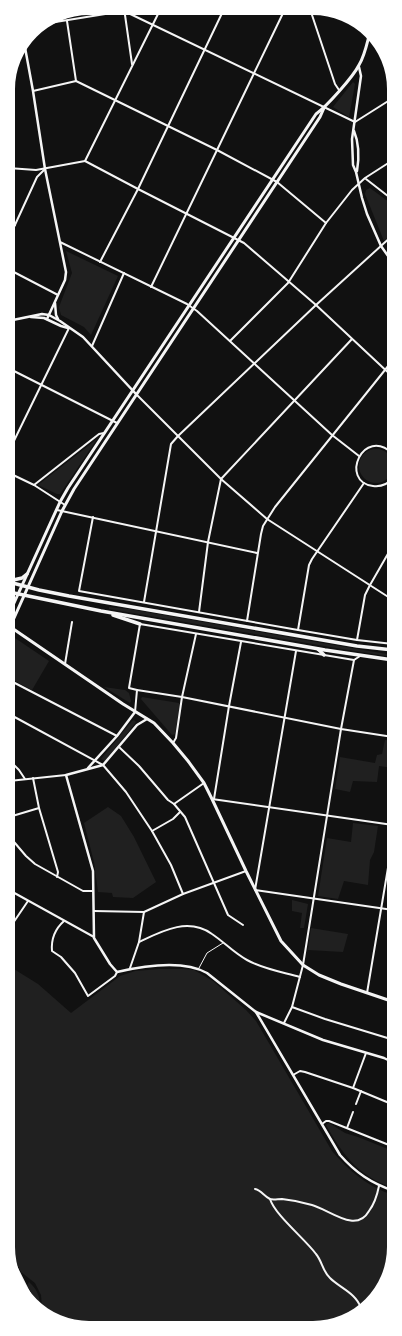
<svg xmlns="http://www.w3.org/2000/svg" width="402" height="1336" font-family="Barlow,sans-serif">
  <rect width="100%" height="100%" fill="#111"/>
  <g fill="#202020">
    <path d="M353 82 355 84 349 117 333 107Z"/>
    <path d="M370 188 393 205V233L384 241 365 194 366 190Z"/>
    <path d="M66 251 118 276 91 335 84 327 61 315 59 307 72 273Z"/>
    <path d="M97 439 60 494H57L38 485Z"/>
    <circle cx="376" cy="466" r="17"/>
    <path d="M109 607 129 609 322 643 393 655V657L342 649 109 609Z"/>
    <path d="M9 634 49 661 32 690 9 678Z"/>
    <path d="M104 687 125 690 129 693 131 701 130 703Z"/>
    <path d="M142 697 179 703 180 705 175 734 172 735 141 699Z"/>
    <path d="M134 720 136 722 105 761 101 759 132 721Z"/>
    <path d="M385 740 393 741V768L379 766 377 782 353 781 350 792 335 789 340 757 375 763 377 755 382 754Z"/>
    <path d="M108 807 121 816 134 837 156 882 133 898 113 897 112 893 98 892 94 862 84 823Z"/>
    <path d="M353 823 378 826 374 852 370 860 368 885 344 881 338 899 318 896 327 838 351 842Z"/>
    <path d="M292 900 308 904 304 928H300L302 913 292 911Z"/>
    <path d="M311 928 348 934 343 952 308 950Z"/>
    <path d="M9 966 38 984 71 1013 120 976 135 971 160 969H182L194 970 213 981 246 1010 256 1021 332 1151C348 1170 369 1188 394 1195V1252L374 1300 328 1326H73L41 1309 42 1307 41 1295 35 1283 21 1272 10 1250Z"/>
    <path d="M329 1123 345 1133 358 1137 388 1149H394V1188C359 1177 343 1155 326 1125Z"/>
    <path d="M29 1282C36 1288 41 1297 39 1306L27 1286Z"/>
  </g>
  <g fill="none" stroke-linecap="round" stroke-linejoin="round">
    <path stroke="#f5f5f5" stroke-width="1" d="M199 968 207 953 223 943"/>
    <g stroke="#f5f5f5" stroke-width="2">
      <path d="M124 8 132 64"/>
      <path d="M271 9 282 14"/>
      <path d="M310 9 335 84 339 90"/>
      <path d="M67 21 76 81"/>
      <path d="M43 24 124 11 355 122 393 98"/>
      <path d="M33 91 76 81 217 150 277 182 326 223"/>
      <path d="M85 161 138 189 244 243 316 305 393 377"/>
      <path d="M85 161 161 8"/>
      <path d="M8 168 36 170 85 161"/>
      <path d="M366 179 393 200"/>
      <path d="M8 222 15 225"/>
      <path d="M8 240 37 177 45 169"/>
      <path d="M60 242 187 304 197 311 332 435 359 456"/>
      <path d="M100 262 138 189 224 9"/>
      <path d="M8 269 58 295"/>
      <path d="M151 287 285 9"/>
      <path d="M230 341 288 283 326 223 352 190 365 178 393 160"/>
      <path d="M92 346 124 273"/>
      <path d="M8 368 117 423"/>
      <path d="M136 394 221 479 267 519 393 600"/>
      <path d="M388 449 393 442"/>
      <path d="M9 451 69 328"/>
      <path d="M393 454C363 425 339 482 373 486 381 487 388 484 393 478"/>
      <path d="M9 473 34 485 65 505"/>
      <path d="M34 485 99 434 104 433"/>
      <path d="M57 510 257 553"/>
      <path d="M93 517 79 591 298 630 357 640 393 644"/>
      <path d="M144 602 171 444 178 436 316 305 393 235"/>
      <path d="M199 612 208 542 221 479 352 339"/>
      <path d="M247 621 261 534 263 526 275 507 393 360"/>
      <path d="M298 630 309 565 312 559 364 483"/>
      <path d="M357 640 365 595 370 585 393 545"/>
      <path d="M296 651 255 890 393 910"/>
      <path d="M65 664 72 622"/>
      <path d="M9 680 117 736"/>
      <path d="M137 690 182 697 341 729 393 737"/>
      <path d="M135 712 137 690 129 688 140 624 354 660 360 656"/>
      <path d="M9 714 103 765 126 792 152 831 171 865 183 894"/>
      <path d="M173 743 176 738 182 697 196 634"/>
      <path d="M119 747 139 766 168 800 174 804 185 817 228 915 243 925"/>
      <path d="M9 760 19 770 25 779"/>
      <path d="M33 778 39 808 58 872 57 877"/>
      <path d="M9 781 66 775"/>
      <path d="M212 799 393 825"/>
      <path d="M214 799 229 706 241 642"/>
      <path d="M174 804 204 783"/>
      <path d="M9 817 39 808"/>
      <path d="M152 831 173 819 180 812"/>
      <path d="M9 836 26 856 35 864 83 891H93"/>
      <path d="M9 890 94 937"/>
      <path d="M94 911 144 912 183 894 246 871"/>
      <path d="M64 921C55 929 51 939 52 951L61 957 75 973 88 996 115 976 117 972"/>
      <path d="M9 929 28 901"/>
      <path d="M139 942C162 931 188 917 212 934 224 942 234 953 247 960 263 969 282 972 300 977"/>
      <path d="M130 968 139 942 144 912"/>
      <path d="M367 993 393 838"/>
      <path d="M292 1007 325 1019 394 1040"/>
      <path d="M284 1023 292 1007 303 965 341 729 354 660"/>
      <path d="M293 1075 300 1071 305 1072 353 1088 394 1105"/>
      <path d="M353 1088 366 1053"/>
      <path d="M356 1104 361 1091"/>
      <path d="M322 1124 326 1121H329L394 1147"/>
      <path d="M347 1128 353 1112"/>
      <path d="M255 1189C261 1190 264 1196 270 1199 273 1200 278 1199 282 1199 292 1200 302 1202 312 1205 330 1210 356 1234 369 1211 375 1203 377 1196 379 1186"/>
      <path d="M270 1199C275 1215 305 1239 316 1254 322 1261 323 1272 330 1278 340 1288 356 1293 361 1308"/>
      <path d="M10 1254 36 1306"/>
    </g>
    <g stroke="#f5f5f5" stroke-width="2.5">
      <path d="M24 42 33 91 45 169 66 272 65 280 47 319"/>
      <path d="M359 67 361 76 352 139 353 165 356 172 362 198 367 214 381 246 393 263"/>
      <path d="M354 131C359 143 359 159 357 171"/>
      <path d="M55 303 56 315 58 319"/>
      <path d="M31 317 44 318 61 326 68 328"/>
      <path d="M8 321 42 314 49 315 60 321 83 337 136 394"/>
      <path d="M147 719 137 725 103 765 66 775 93 871 94 938 110 964 117 972C143 966 182 959 207 973L256 1012 323 1040 384 1058 394 1063"/>
      <path d="M88 768 117 736 135 712"/>
      <path d="M256 1012 340 1155C356 1173 371 1183 394 1191"/>
    </g>
    <g stroke="#f5f5f5" stroke-width="3">
      <path d="M9 614 60 502 68 488 316 114C327 106 353 77 359 65 365 55 367 43 370 32"/>
      <path d="M9 626 123 704 154 723 173 743 188 761 204 783 212 799 246 871 281 941 303 965 319 975 341 984 394 1002"/>
      <path d="M10 627 62 511 74 489 320 117 324 108"/>
    </g>
    <g stroke="#f5f5f5" stroke-width="3.5">
      <path d="M9 581 22 578 27 574"/>
      <path d="M9 582 39 590 69 596 357 646 393 650"/>
      <path d="M9 592 101 611 325 650 393 660"/>
      <path d="M9 598 12 603V607"/>
      <path d="M113 615 140 624"/>
      <path d="M318 649 324 655"/>
    </g>
  </g>
  <path d="M0 0H402V1336H0ZM89 15H313A74 74 0 0 1 387 89V1247A74 74 0 0 1 313 1321H89A74 74 0 0 1 15 1247V89A74 74 0 0 1 89 15Z" fill="#fff" fill-rule="evenodd"/>
</svg>
